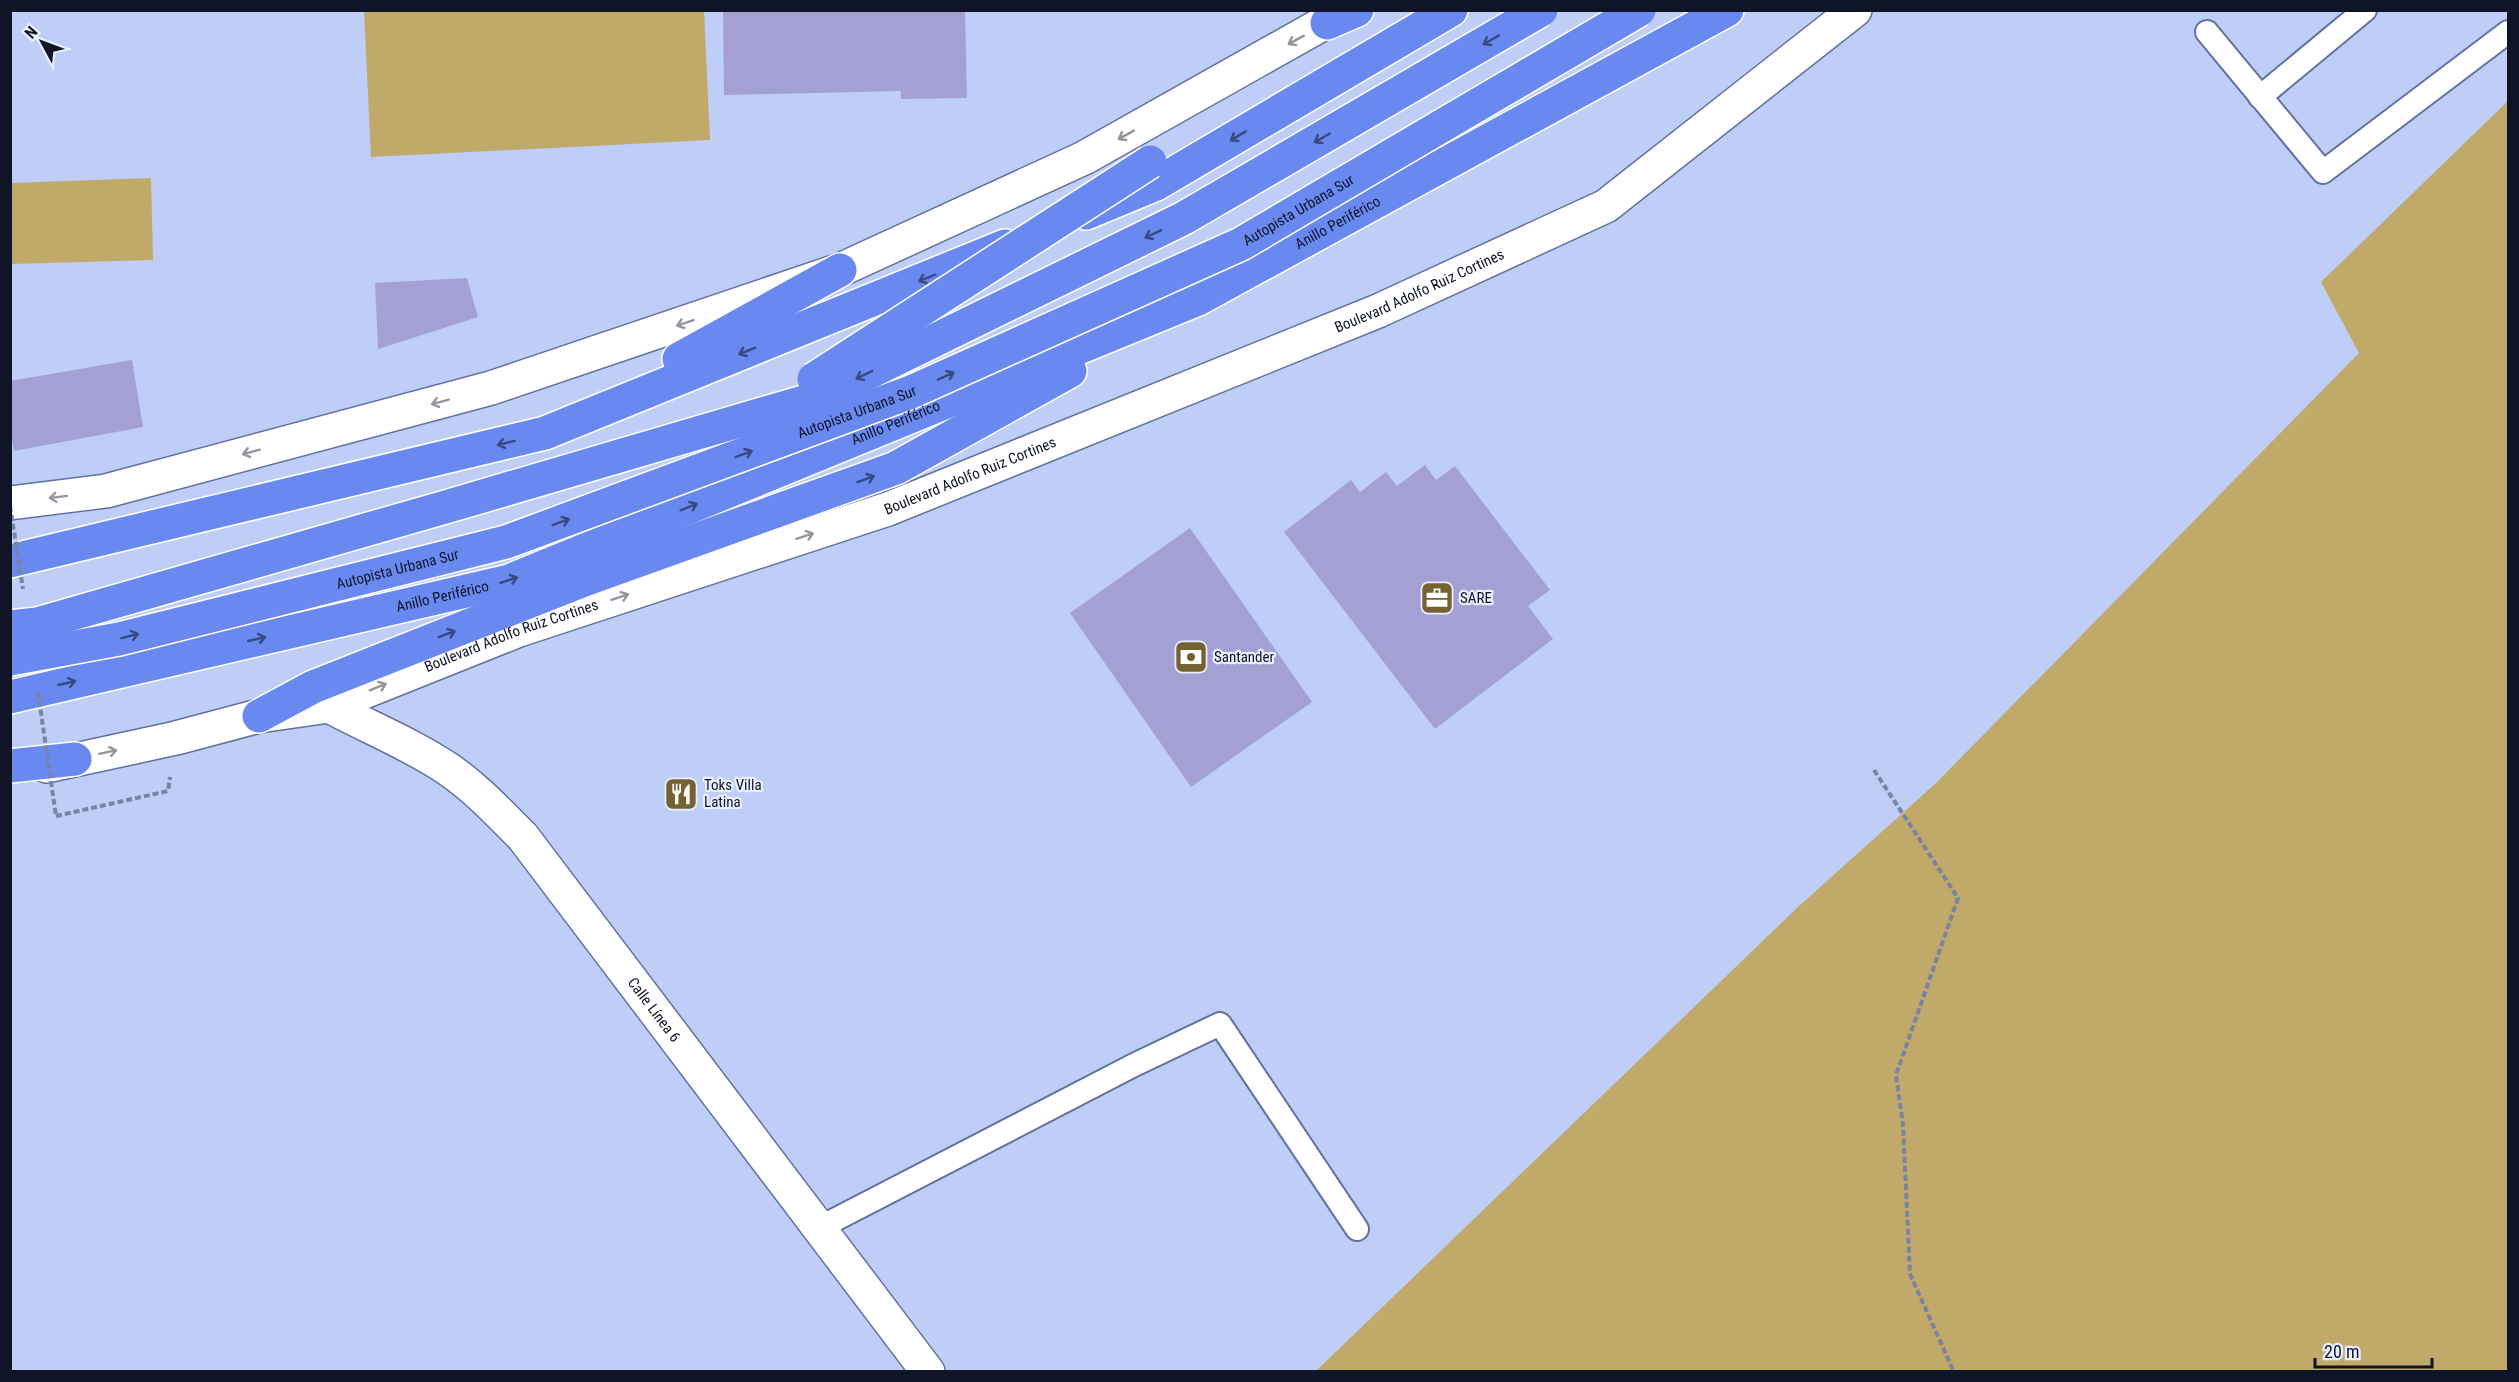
<svg xmlns="http://www.w3.org/2000/svg" width="2519" height="1382" font-family="'Roboto Condensed',sans-serif">
  <rect width="100%" height="100%" fill="#becef7"/>
  <g fill="#c1a96a">
    <path d="M364 11H704L710 140 371 157Z"/>
    <path d="M2508 101V1371H1316L1798 907 1935 784 2359 353 2321 282Z"/>
    <path d="M151 178 153 260 11 264V183Z"/>
  </g>
  <g fill="#a5a0d4">
    <path d="M723 10H965L967 98 901 99V91L724 95Z"/>
    <path d="M467 278 478 317 378 349 375 283Z"/>
    <path d="M132 360 143 427 14 451 10 429V381Z"/>
    <path d="M1425 465 1436 480 1455 466 1550 590 1528 606 1553 639 1435 729 1284 532 1351 480 1360 492 1386 472 1397 486Z"/>
    <path d="M1190 528 1312 702 1191 787 1070 613Z"/>
  </g>
  <g fill="none" stroke-linecap="round" stroke-linejoin="round">
    <defs>
      <g id="service">
        <path d="M2207 32 2323 172 2508 32"/>
        <path d="M2260 97 2365 10"/>
        <path d="M819 1228 1134 1065 1220 1024 1357 1229"/>
      </g>
      <g id="tertiary">
        <path id="s1" d="M329 706C368 727 411 744 448 769 476 788 499 813 523 837L928 1372"/>
      </g>
      <g id="secondary">
        <path d="M10 503 106 491 491 388 840 270 1084 158 1347 10"/>
        <path id="s2" d="M47 766 176 738 259 716 329 706 519 630 888 509 1378 311 1606 206 1855 10"/>
      </g>
      <g id="motorway">
        <path d="M1327 23 1357 10"/>
        <path d="M1086 213 1156 184 1451 10"/>
        <path d="M679 359 840 270"/>
        <path d="M10 561 545 433 1005 246"/>
        <path id="s3" d="M10 697 509 581 1198 299 1727 10"/>
        <path d="M259 716 313 687 587 579 896 468 1070 371"/>
        <path d="M10 766 75 759"/>
      </g>
    </defs>
    <use href="#service" stroke="#6172a0" stroke-width="26"/>
    <use href="#tertiary" stroke="#6172a0" stroke-width="36"/>
    <use href="#secondary" stroke="#6172a0" stroke-width="36"/>
    <use href="#motorway" stroke="#fff" stroke-width="36"/>
    <g stroke="#7884a4" stroke-width="4" stroke-dasharray="6 3" stroke-linecap="butt">
      <path d="M1874 770 1958 898 1896 1075 1903 1125 1910 1274 1954 1372"/>
      <path d="M56 816 168 791 170 777"/>
    </g>
    <use href="#service" stroke="#fff" stroke-width="22"/>
    <use href="#tertiary" stroke="#fff" stroke-width="33"/>
    <use href="#secondary" stroke="#fff" stroke-width="33"/>
    <use href="#motorway" stroke="#6989f0" stroke-width="33"/>
    <defs>
      <g id="motorway-bridge">
        <path d="M814 379 1150 162"/>
        <path d="M10 627 37 624 442 508 817 398 1184 218 1541 10"/>
        <path id="s4" d="M10 659 119 639 506 542 911 392 1241 244 1639 10"/>
      </g>
    </defs>
    <use href="#motorway-bridge" stroke="#fff" stroke-width="36" stroke-linecap="butt"/>
    <g stroke="#7884a4" stroke-width="4" stroke-dasharray="6 3" stroke-linecap="butt">
      <path d="M10 506 23 589"/>
      <path d="M38 692 56 816"/>
    </g>
    <use href="#motorway-bridge" stroke="#6989f0" stroke-width="33"/>
  </g>
  <defs><path id="oneway-shaft" d="M-6 0H5M1.5-3L5.5 0L1.5 3" fill="none" stroke-width="1.6" stroke-linecap="round" stroke-linejoin="round" transform="scale(1.5)"/></defs>
  <g stroke="#93969e">
    <use href="#oneway-shaft" transform="translate(1296 40) rotate(151)"/>
    <use href="#oneway-shaft" transform="translate(1126 135) rotate(151)"/>
    <use href="#oneway-shaft" transform="translate(685 323) rotate(161)"/>
    <use href="#oneway-shaft" transform="translate(440 402) rotate(165)"/>
    <use href="#oneway-shaft" transform="translate(251 452) rotate(165)"/>
    <use href="#oneway-shaft" transform="translate(58 497) rotate(173)"/>
    <use href="#oneway-shaft" transform="translate(805 536) rotate(-18)"/>
    <use href="#oneway-shaft" transform="translate(620 597) rotate(-18)"/>
    <use href="#oneway-shaft" transform="translate(378 687) rotate(-22)"/>
    <use href="#oneway-shaft" transform="translate(108 752) rotate(-12)"/>
  </g>
  <g stroke="#374981">
    <use href="#oneway-shaft" transform="translate(1491 40) rotate(150)"/>
    <use href="#oneway-shaft" transform="translate(1238 136) rotate(149)"/>
    <use href="#oneway-shaft" transform="translate(1322 138) rotate(150)"/>
    <use href="#oneway-shaft" transform="translate(1153 234) rotate(154)"/>
    <use href="#oneway-shaft" transform="translate(927 278) rotate(158)"/>
    <use href="#oneway-shaft" transform="translate(747 351) rotate(158)"/>
    <use href="#oneway-shaft" transform="translate(864 375) rotate(154)"/>
    <use href="#oneway-shaft" transform="translate(946 376) rotate(-24)"/>
    <use href="#oneway-shaft" transform="translate(506 443) rotate(166)"/>
    <use href="#oneway-shaft" transform="translate(744 454) rotate(-20)"/>
    <use href="#oneway-shaft" transform="translate(866 479) rotate(-20)"/>
    <use href="#oneway-shaft" transform="translate(689 507) rotate(-22)"/>
    <use href="#oneway-shaft" transform="translate(561 522) rotate(-20)"/>
    <use href="#oneway-shaft" transform="translate(509 580) rotate(-18)"/>
    <use href="#oneway-shaft" transform="translate(447 634) rotate(-21)"/>
    <use href="#oneway-shaft" transform="translate(130 636) rotate(-14)"/>
    <use href="#oneway-shaft" transform="translate(257 639) rotate(-13)"/>
    <use href="#oneway-shaft" transform="translate(67 683) rotate(-13)"/>
  </g>
  <defs>
    <symbol id="office-square" viewBox="-11 -11 22 22"><rect x="-9" y="-9" width="18" height="18" rx="4" fill="#756230" stroke="#e9efff"/><path d="M-6-3h4V-5.5h4V-3h4V5H-6ZM-1-4.5V-3h2v-1.5ZM-6 0V1H6V0Z" fill="#fff"/></symbol>
    <symbol id="bank-square" viewBox="-11 -11 22 22"><rect x="-9" y="-9" width="18" height="18" rx="4" fill="#756230" stroke="#e9efff"/><path d="M-6-4H6V4H-6ZM0-2.3a2.3 2.3 0 1 0 0 4.6a2.3 2.3 0 1 0 0-4.6Z" fill="#fff"/></symbol>
    <symbol id="restaurant-square" viewBox="-11 -11 22 22"><rect x="-9" y="-9" width="18" height="18" rx="4" fill="#756230" stroke="#e9efff"/><path d="M-5-6h1v4h1v-4h1v4h1v-4h1v5L-1.5 .5V6h-2V.5L-5-1ZM5-6V6H3V1.5H1.5Q1.5-4 5-6Z" fill="#fff"/></symbol>
  </defs>
  <g fill-rule="evenodd">
    <use href="#office-square" x="1418" y="579" width="38" height="38"/>
    <use href="#bank-square" x="1172" y="638" width="38" height="38"/>
    <use href="#restaurant-square" x="662" y="775" width="38" height="38"/>
  </g>
  <g text-anchor="middle" dominant-baseline="central" stroke-width="4.5" stroke-linejoin="round" paint-order="stroke">
    <g font-size="15" fill="#0f1527" stroke="#e9efff">
      <text stroke="none"><textPath href="#s4" startOffset="1370">Autopista Urbana Sur</textPath></text>
      <text stroke="none"><textPath href="#s3" startOffset="1416">Anillo Periférico</textPath></text>
      <text stroke="none"><textPath href="#s2" startOffset="1456">Boulevard Adolfo Ruiz Cortines</textPath></text>
      <text stroke="none"><textPath href="#s4" startOffset="884">Autopista Urbana Sur</textPath></text>
      <text stroke="none"><textPath href="#s3" startOffset="930">Anillo Periférico</textPath></text>
      <text stroke="none"><textPath href="#s2" startOffset="970">Boulevard Adolfo Ruiz Cortines</textPath></text>
      <text stroke="none"><textPath href="#s4" startOffset="398">Autopista Urbana Sur</textPath></text>
      <text stroke="none"><textPath href="#s3" startOffset="444">Anillo Periférico</textPath></text>
      <text stroke="none"><textPath href="#s2" startOffset="484">Boulevard Adolfo Ruiz Cortines</textPath></text>
      <text stroke="none"><textPath href="#s1" startOffset="453">Calle Línea 6</textPath></text>
    </g>
    <g font-size="15" fill="#0f1527" stroke="#e9efff" text-anchor="start">
      <text x="1460" y="598">SARE</text>
      <text x="1214" y="657">Santander</text>
      <text x="704" y="785">Toks Villa<tspan x="704" dy="17">Latina</tspan></text>
    </g>
  </g>
  <rect width="2519" height="1382" fill="none" stroke="#0f1527" stroke-width="24"/>
  <g transform="translate(42 42) rotate(311)" stroke="#e9efff" stroke-width="4.5" paint-order="stroke">
  <path d="M0-4.5L10 22L0 15L-10 22Z" fill="#0f1527"/>
  <text y="-9" font-size="16" font-weight="bold" text-anchor="middle" fill="#0f1527">N</text>
  </g>
  <path d="M2315 1358v9h117v-9" fill="none" stroke="#0f1527" stroke-width="3"/>
  <text x="2324" y="1358" font-size="18" fill="#0f1527" stroke="#e9efff" stroke-width="4.5" paint-order="stroke">20 m</text>
</svg>
